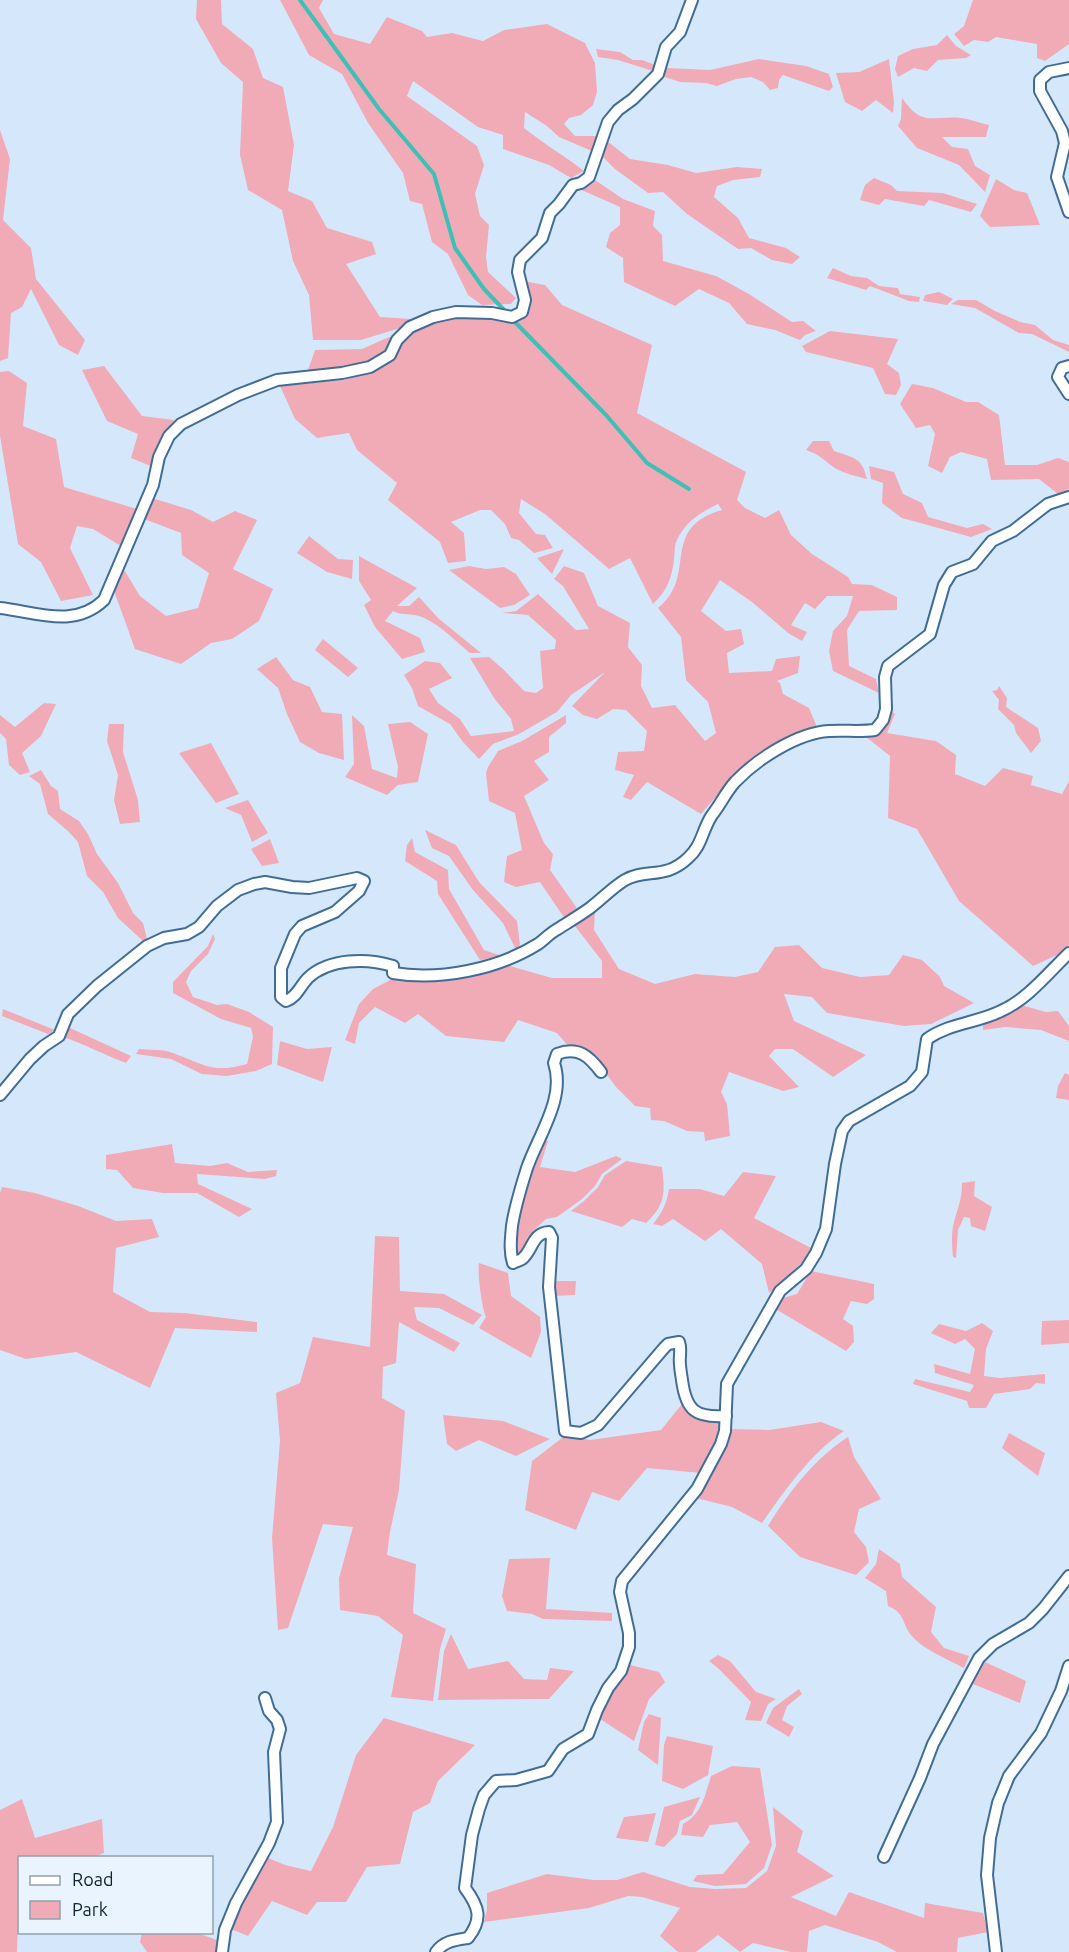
<svg xmlns="http://www.w3.org/2000/svg" width="1069" height="1952" font-family="Ubuntu,sans-serif">
  <rect width="100%" height="100%" fill="#d5e8fb"/>
  <g fill="#f1abb7">
    <path d="M197 0H221L222 24 253 49 263 78 283 87 294 145 288 191 312 201 327 228 372 242 376 254 346 264 380 317 411 319 407 326 361 340H313L309 295 293 261 282 210 248 190 240 155 243 82 221 63 196 19Z"/>
    <path d="M280 0H323L319 8 334 34 370 44 387 17 422 31 427 37 452 33 483 41 504 30 547 24 585 43 595 63 597 92 593 105 581 115 569 118 564 124 575 136H599L594 152 559 137 547 126 525 112 524 128C544 144 565 156 584 171L571 178 549 165 503 149V135L478 127 413 81 407 96 477 146 484 165 475 194 480 216 489 225 486 257 488 272 516 298 511 304 482 305 468 295 448 254 432 242 422 204 410 201 403 173 368 123 342 74 309 55Z"/>
    <path d="M973 0H1069V44L1045 61 1037 58V44L996 37 988 42 974 40 964 46 954 34 964 26Z"/>
    <path d="M947 35 956 46 971 55 966 58 938 60 927 71 914 68 898 77 895 69 898 56 913 49 937 45Z"/>
    <path d="M596 49 620 52 633 60H642L658 66 653 71 618 60 598 57Z"/>
    <path d="M759 59 806 66 829 74 833 87 829 91 783 75 779 80 778 88 770 90 763 82 751 77 736 79 717 86 706 83 680 82 662 76 667 68 710 70Z"/>
    <path d="M889 59 894 102 893 113 876 100 862 111 845 102 836 73 859 72Z"/>
    <path d="M902 98C923 128 932 115 961 118 970 119 980 123 989 125L986 137H942L952 147 968 149 975 166 990 175 985 192 959 165 917 148 898 126 901 119Z"/>
    <path d="M0 130 10 159 3 220 31 248 36 279 85 340 78 355 59 345 31 289 22 307 11 313 8 358 0 361Z"/>
    <path d="M607 141 630 159 668 165 696 173 737 167 762 169 760 177 733 180 717 186 714 197 738 218 749 238 786 248 800 257 792 264 772 260 751 248 738 249 687 214 663 192 648 193 615 169 602 156Z"/>
    <path d="M592 178 623 199 655 211 653 226 662 235 663 261 716 276 749 294 792 322 803 321 816 331 805 335 800 340 775 330 747 324 729 303 699 289 675 306 624 282 623 258 606 247 610 233 620 225V207L577 188Z"/>
    <path d="M874 178 891 185 897 191 943 193 977 204 971 212 929 200 924 206 885 199 879 205 860 200 865 185Z"/>
    <path d="M996 179 1014 190 1027 193 1040 225 990 227 980 216Z"/>
    <path d="M833 268 851 276 867 278 879 286 898 288 900 294 920 297 919 302 909 301 870 286 866 290 827 278Z"/>
    <path d="M523 281 545 285 562 305 652 345 637 413 746 472 737 500 745 508 765 518 779 510 791 535 812 554 848 577 852 584 872 585 897 597V610L859 611 847 630 849 666 876 679 879 693 833 671 829 651 833 631 847 616 853 596H827L815 609 805 603 791 625 807 632 802 641 788 633 752 602 720 580 701 611 726 631 741 629 744 644 727 653 729 673 772 671 776 659 800 656 798 673 777 681 780 683 783 694 809 708 817 727 784 741 743 765 701 814 647 782 631 800 623 797 634 775 615 770 618 752 644 751 647 731 626 710 613 709 597 719 583 715 572 706 605 672 571 695 557 712 519 734 493 744 479 759 463 742 450 724 418 706 412 688 404 675 425 661 440 663 452 678 429 689 438 703 460 719 471 736 514 731 511 719 494 698 470 658 489 657 503 669 524 691 536 693 543 688 540 651 555 649 556 640 528 615 502 613 516 611 538 594 576 630 589 629 563 586 554 579 564 566 584 573 598 606 630 623 628 647 642 665 641 686 652 708 675 705 705 741 716 733 708 702 686 680 681 637 658 608C699 576 658 528 722 510L718 504C701 512 685 522 677 540 674 546 675 553 674 559 672 578 667 591 653 604L630 558 609 569 545 514 521 499 519 513 536 534 545 535 553 548 534 553 519 540 511 538 505 524 491 510H480L451 522 464 533 466 561 448 563 440 542 388 500 397 483 357 450 349 433 317 438 295 419 280 386 344 380 372 371 395 359 401 344 415 331 437 321 456 317 494 319 517 322C533 309 532 299 523 281Z"/>
    <path d="M939 292 953 299 947 305 923 301 925 295Z"/>
    <path d="M958 300H976L995 311 1020 322 1035 325 1053 340 1069 345V352L1032 334 1019 333 975 308 951 304Z"/>
    <path d="M830 331 898 339 887 364 899 373 901 385 896 395 885 394 873 368 806 352 802 346Z"/>
    <path d="M389 337H393L387 354 369 365 307 373 315 350 362 349Z"/>
    <path d="M104 366 142 416 174 420 167 431 153 467 131 458 138 434 107 421 82 370Z"/>
    <path d="M9 371 27 383 23 426 56 439 64 487 137 509 121 546 93 529 77 526 70 548 93 595 61 601 41 562 18 544 0 436V372Z"/>
    <path d="M912 384 933 388 966 402H978L999 415 1005 465H1037L1058 458 1069 462V489L1058 494 1039 479 991 480 987 459 961 452 950 457 942 473 928 466 935 434 930 425 916 428 900 404Z"/>
    <path d="M813 441H829L834 451C854 458 862 457 867 479 856 476 845 474 835 468 823 460 821 455 806 450Z"/>
    <path d="M869 466 894 472 903 494 922 503 928 517 967 528 983 524 992 529 971 537 902 518 882 503 883 483 871 479Z"/>
    <path d="M152 498 191 510 213 522 235 511 257 520 233 569 273 589 259 621 232 639 211 643 181 664 135 649 113 588 123 568 140 596 166 616 198 608 209 573 182 555 181 533 144 519Z"/>
    <path d="M309 536 338 559 353 560 352 579 327 572 297 553Z"/>
    <path d="M564 549 552 574 537 558Z"/>
    <path d="M359 556 417 588 397 606H409L419 597 438 618 481 653H470C455 641 435 619 415 615 407 614 401 615 393 611L385 621 420 638 425 652 402 659 375 627 364 605 371 600 359 581Z"/>
    <path d="M469 566 486 569 504 567 516 574 530 595 514 605 500 608 449 570Z"/>
    <path d="M323 639 358 668 348 677 315 650Z"/>
    <path d="M276 657 293 680 310 687 322 712 342 714 344 760 319 753 300 742 287 714 278 688 257 669Z"/>
    <path d="M999 686 1007 698 1006 707 1038 728 1041 741 1031 753 1016 733 1014 725 998 709 999 700 992 691 997 690Z"/>
    <path d="M44 703 56 704 41 736 22 753 30 772 20 775 9 765 6 739 0 733V715L15 727Z"/>
    <path d="M890 710 895 714 887 733 936 741 956 755 955 774 985 786 1003 768 1033 776 1031 785 1062 794 1069 781V945L1057 955 1033 966 959 901 917 829 888 818 890 756 866 737 878 733Z"/>
    <path d="M352 715 364 726 372 769 397 778 398 767 388 724 410 722 428 734 418 782 398 785 387 795 345 777 354 764Z"/>
    <path d="M566 715V723L549 737V752L534 761 549 780 524 796 544 843 553 854 550 870 579 911 565 919 540 882 516 887 504 882 507 856 522 850 515 813 489 801 486 773 488 767 498 751 522 741Z"/>
    <path d="M109 724H124L123 752 138 800 140 822 120 824 114 800 118 775 107 741Z"/>
    <path d="M211 743 239 794 216 803 179 753Z"/>
    <path d="M41 770 51 786 58 791 60 809 79 821 88 834 97 854 118 883 133 913 143 923 147 939 143 941 118 918 103 892 87 876 78 842 68 831 48 814 40 784 29 776Z"/>
    <path d="M248 800 268 833 252 842 241 815 225 808Z"/>
    <path d="M425 830 456 845 479 882 517 921 520 945 516 950 503 923 473 890 449 856 432 848Z"/>
    <path d="M412 838 415 852 448 870 449 889 484 950 502 956 480 960 438 894 437 881 405 861 407 845Z"/>
    <path d="M270 839 279 863 262 866 251 849Z"/>
    <path d="M595 911 594 930 619 969 655 984 695 974 735 977 758 972 775 947 799 945 822 968 860 977 889 975 903 955 922 960 940 977 944 986 974 1003 931 1024 904 1026 827 1013 812 997 784 994 794 1021 866 1055 833 1077 793 1049H775L769 1056 799 1087 783 1091 729 1072 721 1092 727 1104 730 1136 705 1141 704 1132 687 1131 664 1121 651 1120 650 1108 635 1106 616 1087 592 1054 569 1047 557 1033 518 1020 504 1042 446 1036 418 1014 405 1023 375 1007 359 1023 355 1044 345 1040 359 1004 373 989 394 978 469 977 510 966 552 978H602V961L575 926Z"/>
    <path d="M213 934 215 939 208 954 191 971 186 982 193 997 217 1005 227 1004 249 1012 273 1027 272 1064 256 1071 227 1076 202 1074 171 1059 136 1054 139 1049C150 1050 163 1049 173 1053 204 1064 212 1074 247 1064L253 1037 251 1028 221 1019 173 993V982L208 946Z"/>
    <path d="M1021 1005 1046 1012 1058 1011 1069 1026V1041L1041 1030 1005 1027 983 1030V1023L1002 1017Z"/>
    <path d="M3 1009 55 1030 48 1034 2 1016Z"/>
    <path d="M70 1028 131 1056 126 1063C104 1055 85 1044 63 1037Z"/>
    <path d="M280 1041 307 1049 332 1047 323 1082 277 1065Z"/>
    <path d="M1065 1073 1069 1075V1100L1056 1098 1058 1086Z"/>
    <path d="M542 1139 548 1141 540 1167 575 1172 616 1156 622 1159 602 1174 595 1186 582 1199 557 1217 546 1219 534 1230 527 1239 523 1252 516 1257 514 1251 518 1213Z"/>
    <path d="M172 1144 175 1163 210 1166 227 1163 248 1172 277 1170 276 1176 265 1179 197 1174 198 1184 252 1209 239 1217 197 1193H163L133 1188 117 1170 106 1169V1155Z"/>
    <path d="M626 1161 662 1167C665 1193 666 1204 646 1223L632 1219 622 1227 571 1211 584 1201 598 1187 605 1175Z"/>
    <path d="M743 1172 776 1176 754 1218 811 1248 806 1259 769 1293 762 1264 721 1229 705 1241 673 1219 662 1226 653 1224C662 1213 667 1203 669 1189H700L724 1196Z"/>
    <path d="M975 1181 974 1196 992 1207 985 1231 971 1226 970 1218 964 1217 958 1230 956 1258 953 1257C952 1245 951 1234 954 1222 958 1207 962 1199 962 1183Z"/>
    <path d="M2 1187 35 1193 78 1206 116 1221 152 1219 159 1237 116 1248 113 1292 150 1312 185 1313 257 1322V1332L175 1328 150 1388 76 1352 26 1359 0 1350V1193Z"/>
    <path d="M375 1236 399 1237 400 1291 444 1294 482 1315 473 1325 439 1308 414 1307 417 1320 460 1343 454 1352 399 1322 396 1363 383 1367 382 1398 405 1411 399 1490 390 1532 387 1555 416 1564 413 1613 446 1629 440 1649 433 1701 391 1697 403 1635 378 1616 340 1610 339 1578 353 1527 323 1524 288 1628 278 1630 272 1538 280 1441 276 1393 300 1383 313 1337 370 1347Z"/>
    <path d="M479 1263 508 1273 511 1296 540 1317 541 1332 531 1358 479 1328 486 1317C482 1309 477 1272 479 1263Z"/>
    <path d="M811 1271 874 1284V1299L867 1304 851 1301 843 1319 853 1326 854 1342 846 1351 774 1308 783 1298 797 1294Z"/>
    <path d="M553 1281H576L575 1295 553 1296Z"/>
    <path d="M1069 1320V1343L1041 1345 1042 1321Z"/>
    <path d="M982 1323 993 1331 986 1349 984 1376 1000 1378 1045 1374V1384L1036 1383 1030 1389 994 1394 986 1408H969L967 1401 913 1384 915 1379 970 1392 974 1385 935 1373 934 1364 970 1374 975 1349 965 1339 955 1344 931 1333 939 1324 966 1331Z"/>
    <path d="M682 1404C692 1418 705 1420 721 1422V1434L701 1473 647 1468 619 1501 592 1492 576 1530 525 1510 532 1461 566 1435 590 1440 661 1430Z"/>
    <path d="M443 1415 503 1421 550 1439 516 1456 479 1440 456 1451 447 1444Z"/>
    <path d="M821 1422 844 1431C811 1453 785 1490 762 1523L732 1507 696 1498 730 1429 769 1430Z"/>
    <path d="M1009 1433 1045 1453 1038 1476 1002 1448Z"/>
    <path d="M848 1437 854 1457 881 1499 859 1509 854 1532 866 1547 869 1562 856 1575 800 1557 768 1526C788 1493 816 1457 848 1437Z"/>
    <path d="M879 1549 900 1564 902 1577 936 1607 931 1632 944 1648 969 1656 964 1668C949 1660 922 1649 911 1635 901 1622 906 1614 888 1606L886 1591 865 1578 876 1564Z"/>
    <path d="M550 1558 546 1609 612 1613V1621L543 1619 532 1614 507 1611 502 1596 509 1559Z"/>
    <path d="M451 1634 468 1669 508 1661 524 1679 547 1680 550 1668 574 1671 549 1699 438 1700 444 1651Z"/>
    <path d="M718 1655 730 1661 756 1692 776 1699 768 1704 761 1721 745 1720 751 1702 719 1669 709 1661Z"/>
    <path d="M985 1662 1026 1681 1020 1703 973 1684Z"/>
    <path d="M626 1664 659 1672 665 1682 649 1699 634 1741 597 1717Z"/>
    <path d="M799 1689 802 1694 787 1706 782 1720 794 1727 789 1737 766 1723 773 1708Z"/>
    <path d="M649 1714 661 1718 658 1765 638 1750 644 1722Z"/>
    <path d="M384 1718 475 1745 438 1781 430 1803 413 1812 400 1864 367 1867 346 1902H317L307 1915 272 1901 248 1936 231 1929 239 1905 266 1857 285 1865 311 1871 333 1827 356 1755Z"/>
    <path d="M667 1736 713 1746 708 1775 683 1789 662 1781 664 1745Z"/>
    <path d="M732 1766 760 1768 772 1845 764 1868 746 1884 715 1886 693 1881 697 1875 723 1874 750 1842 737 1822 710 1825 703 1837 681 1835 683 1824C702 1814 705 1795 711 1776Z"/>
    <path d="M700 1797 692 1815 680 1821 677 1834 664 1847 655 1845 664 1807Z"/>
    <path d="M22 1799 35 1838 102 1819 104 1853 91 1858H20L17 1952H0V1810Z"/>
    <path d="M773 1807 803 1831 797 1852 834 1876 791 1897 836 1916 849 1892 924 1918 925 1903 983 1913 988 1932 958 1938 957 1952H897L878 1942 825 1925 809 1931 807 1952H791L753 1943 740 1952 718 1935 696 1952H678L660 1936 680 1908 642 1897 628 1896 589 1908 484 1922 487 1909V1893L547 1874 594 1880H617L643 1872 690 1887 715 1889 746 1888 767 1871 776 1846Z"/>
    <path d="M656 1813 648 1842 616 1838 624 1817Z"/>
    <path d="M142 1932 197 1933 220 1941 218 1952H147L140 1942Z"/>
  </g>
  <g fill="none" stroke-linecap="round" stroke-linejoin="round">
    <g stroke="#3dc0b6" stroke-width="4">
      <path d="M300 0 379 109 434 174 455 248 484 289 506 312"/>
      <path d="M511 318 606 415 647 463 689 489"/>
    </g>
    <defs>
      <g id="street">
        <path d="M1069 68 1049 72 1040 80V91L1062 131 1065 143 1057 177 1069 212"/>
        <path d="M1069 366 1062 368 1058 377 1069 394"/>
        <path d="M0 608C36 612 74 629 104 600L153 485 159 457 169 436 181 424 238 395 277 380 342 373 370 367 390 355 397 340 410 327 433 317 456 312 492 313 512 317 522 312 525 300 518 272 520 260 542 238 550 213 559 204 573 185 581 183 589 177 608 122 618 110 633 99 658 74 666 47 680 32 692 0"/>
        <path d="M601 1072C589 1056 578 1046 557 1054L554 1063C566 1098 538 1136 527 1168 521 1187 515 1206 512 1226 511 1238 509 1251 513 1263 516 1261 519 1261 522 1259 533 1250 532 1233 549 1232L552 1238 549 1287 565 1431 581 1433 598 1425 664 1348 668 1344 679 1342C681 1348 680 1350 680 1356 679 1364 681 1373 682 1380 686 1411 696 1418 726 1416"/>
        <path d="M0 1095 30 1059 44 1046 59 1036 68 1014 97 986 147 946 164 938 187 934 199 927 217 906 238 890 254 884 265 882 292 887 309 888 357 878 364 881 359 891 335 912 302 926 295 934 281 968V997L286 1001C297 997 300 986 308 978 329 958 367 958 393 966V973C440 981 498 969 538 944 544 940 549 934 556 930 567 923 579 916 590 908 602 899 613 887 625 880 646 868 665 880 688 858 702 846 702 830 712 815 720 805 726 792 735 782 757 759 797 733 829 731 844 730 860 732 875 730L883 720 886 709 885 677 888 666 930 634 944 585 952 572 973 564 992 541 1013 531 1048 504 1069 497"/>
        <path d="M884 1857 920 1778 933 1744 979 1658 993 1644 1029 1623 1043 1609 1069 1576"/>
        <path d="M222 1952 225 1930 236 1903 269 1843 277 1822 274 1752 280 1729 277 1720 269 1711 265 1698"/>
        <path d="M436 1952C444 1941 455 1940 468 1938 483 1919 479 1907 465 1888L472 1835 479 1809 484 1795 496 1781 516 1780 548 1771 563 1749 588 1734 597 1710 608 1688 621 1671 629 1647V1633L620 1592 622 1581 697 1489 721 1444 725 1431 727 1384 780 1291 806 1269 816 1253 826 1229 835 1164 842 1131 849 1121 910 1086 922 1072 927 1039C950 1023 977 1023 1001 1011 1028 999 1048 973 1069 953"/>
        <path d="M996 1952 987 1875 990 1838 998 1803 1009 1776 1041 1733 1061 1691 1069 1666"/>
      </g>
    </defs>
    <use href="#street" stroke="#406d96" stroke-width="14"/>
    <use href="#street" stroke="#fff" stroke-width="10"/>
  </g>
  <rect x="18" y="1856" width="195" height="78" fill="#eaf4fe" stroke="#93a0ad" stroke-width="1.5"/>
  <rect x="30" y="1876" width="30" height="9" fill="#ffffff" stroke="#93a0ad" stroke-width="1.5"/>
  <text x="72" y="1886" font-size="18" fill="#102234">Road</text>
  <rect x="30" y="1901" width="30" height="18" fill="#f1abb7" stroke="#93a0ad" stroke-width="1.5"/>
  <text x="72" y="1916" font-size="18" fill="#102234">Park</text>
</svg>
